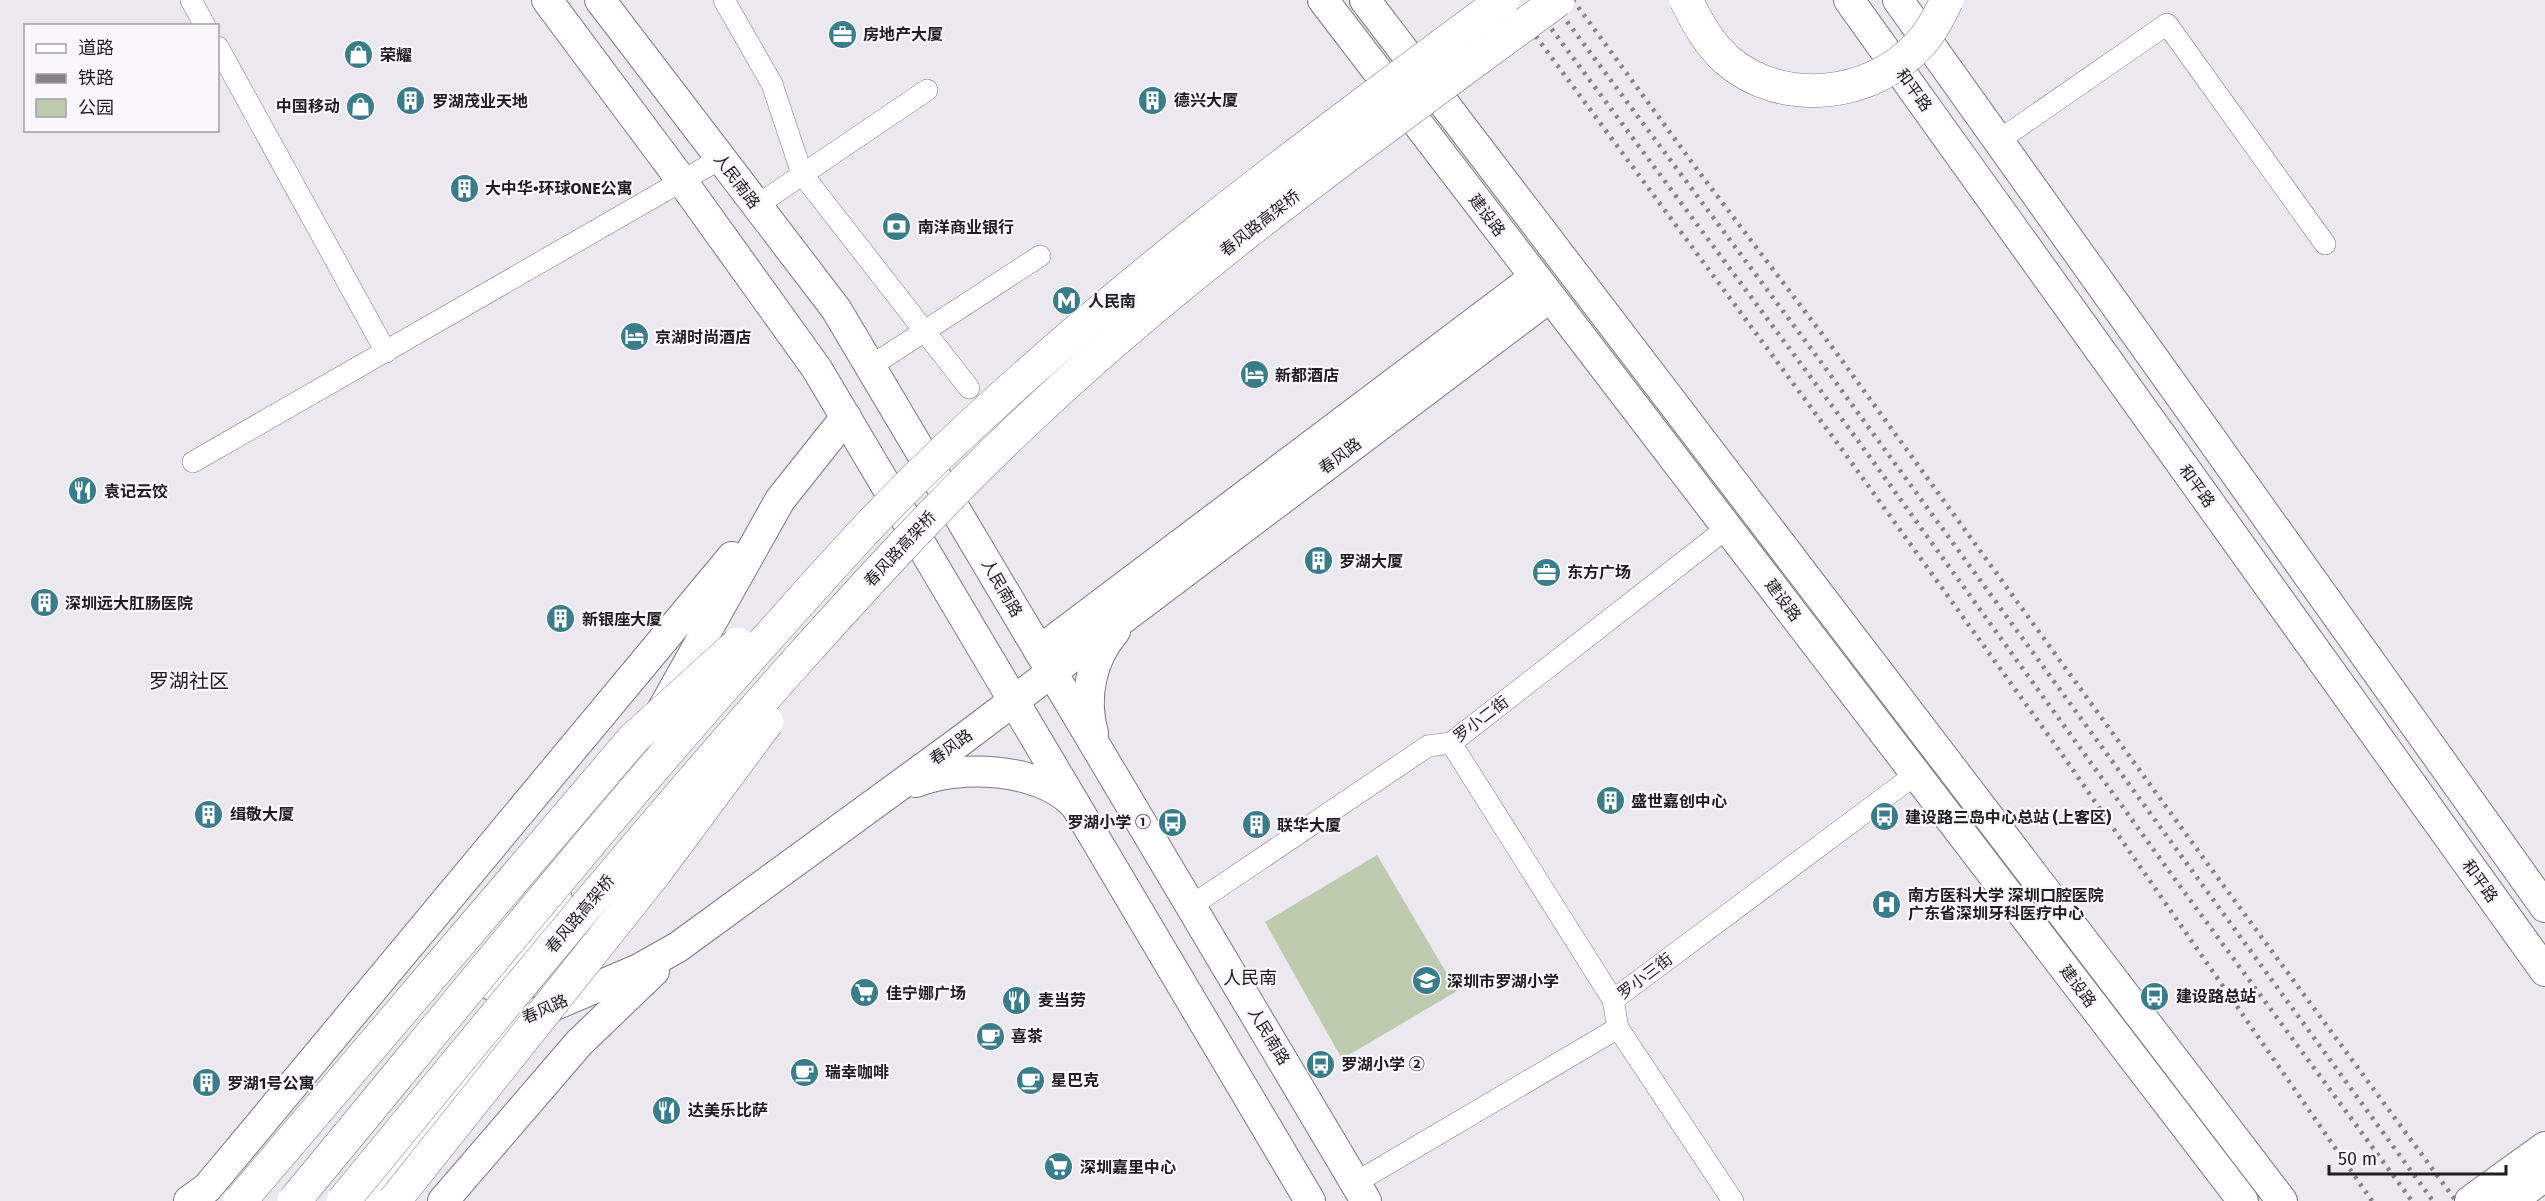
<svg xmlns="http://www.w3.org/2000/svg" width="2545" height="1201" font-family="'Fira Sans','Noto Sans SC',sans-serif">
  <rect width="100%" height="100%" fill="#ebe8ef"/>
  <path fill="#becbae" d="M1377 855 1457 991 1342 1059 1265 922Z"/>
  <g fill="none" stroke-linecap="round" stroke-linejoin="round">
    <defs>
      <g id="street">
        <path d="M191 0 205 26"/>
        <path d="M724 0 772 84 802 174 969 388"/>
        <path d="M218 47 386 352"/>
        <path d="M1998 141 2167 24 2325 244"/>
        <path d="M756 206 927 90"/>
        <path d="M871 366 1040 256"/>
        <path d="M193 462 720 159"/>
        <path d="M1451 743 1613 1000 1618 1028 1733 1201"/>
        <path d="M1191 906 1428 746 1451 743 1727 528"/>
        <path d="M1613 1000 1916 774"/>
        <path d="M1355 1183 1618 1028"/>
      </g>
      <g id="secondary">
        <path d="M547 0 682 181 817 369 1310 1201"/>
        <path d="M600 0 836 309 1366 1201"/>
        <path d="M1323 0 2243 1201"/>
        <path d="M1365 0 2282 1201"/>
        <path d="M1849 0 2545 971"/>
        <path d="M1898 0 2545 907"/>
        <path d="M1039 651 1535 277"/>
        <path d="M1093 733C1083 697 1091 659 1115 631"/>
        <path d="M916 782C959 764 1039 768 1073 803"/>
        <path d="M606 810 780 500 846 417"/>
        <path d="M492 985 534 936 557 899"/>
        <path d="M189 1201 207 1188 233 1157 732 557"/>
        <path d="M369 1201 504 1032 515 1022 639 969 678 947 959 742 1550 297"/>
        <path d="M443 1201 579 1043 654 971"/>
        <path d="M2470 1201 2545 1147"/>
        <path d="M2511 1201 2545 1176"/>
      </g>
    </defs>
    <use href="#street" stroke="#7c797f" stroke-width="22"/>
    <use href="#secondary" stroke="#7c797f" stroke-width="32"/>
    <use href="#street" stroke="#fff" stroke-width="21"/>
    <use href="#secondary" stroke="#fff" stroke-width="30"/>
    <g stroke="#848286" stroke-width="4.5" stroke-dasharray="3 6" stroke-linecap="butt">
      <path d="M1509 0 1841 448 2064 757 2372 1201"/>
      <path d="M1530 0 1856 438 2177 882 2412 1201"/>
      <path d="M1551 0 1818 358 2433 1201"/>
      <path d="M1573 0 1699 172 1835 351 2215 874 2456 1201"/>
    </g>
    <defs>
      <g id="highway-bridge">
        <path d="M1686 0C1697 22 1708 43 1727 60 1781 107 1870 98 1918 46 1931 33 1939 16 1947 0"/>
        <path d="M240 1201 633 739 738 644"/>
        <path d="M294 1201C444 1020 591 836 747 661 803 599 857 536 917 477 1097 300 1300 150 1503 0"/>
        <path d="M343 1201C493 1019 641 836 798 660 869 581 941 502 1018 429 1184 270 1374 136 1558 0"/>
        <path d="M394 1201 655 873 767 722"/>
      </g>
    </defs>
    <use href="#highway-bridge" stroke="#7c797f" stroke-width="34" stroke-linecap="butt"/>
    <use href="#highway-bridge" stroke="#fff" stroke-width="33"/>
  </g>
  <defs>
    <symbol id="office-disc" viewBox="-11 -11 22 22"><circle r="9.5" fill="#397d8b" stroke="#f9f6fc"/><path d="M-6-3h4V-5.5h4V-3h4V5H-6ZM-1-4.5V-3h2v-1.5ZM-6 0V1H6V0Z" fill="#fff"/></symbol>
    <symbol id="shop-disc" viewBox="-11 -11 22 22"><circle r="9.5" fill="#397d8b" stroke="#f9f6fc"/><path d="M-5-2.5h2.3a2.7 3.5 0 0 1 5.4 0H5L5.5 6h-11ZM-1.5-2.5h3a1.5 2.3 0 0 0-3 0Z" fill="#fff"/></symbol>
    <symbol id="building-disc" viewBox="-11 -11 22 22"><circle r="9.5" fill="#397d8b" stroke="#f9f6fc"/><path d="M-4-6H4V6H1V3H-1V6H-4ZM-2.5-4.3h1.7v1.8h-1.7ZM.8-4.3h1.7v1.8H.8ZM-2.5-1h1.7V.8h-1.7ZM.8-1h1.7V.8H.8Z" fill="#fff"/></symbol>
    <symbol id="bank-disc" viewBox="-11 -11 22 22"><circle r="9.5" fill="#397d8b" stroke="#f9f6fc"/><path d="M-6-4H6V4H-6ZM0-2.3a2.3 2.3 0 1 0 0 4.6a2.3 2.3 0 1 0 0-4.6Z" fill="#fff"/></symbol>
    <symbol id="metro-disc" viewBox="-11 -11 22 22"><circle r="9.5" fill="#397d8b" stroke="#f9f6fc"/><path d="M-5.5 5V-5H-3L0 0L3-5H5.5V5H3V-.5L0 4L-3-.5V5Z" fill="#fff"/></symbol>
    <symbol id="hotel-disc" viewBox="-11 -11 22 22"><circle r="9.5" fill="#397d8b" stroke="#f9f6fc"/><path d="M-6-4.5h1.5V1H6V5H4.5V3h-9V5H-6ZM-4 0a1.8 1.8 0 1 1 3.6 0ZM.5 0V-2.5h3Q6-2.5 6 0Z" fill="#fff"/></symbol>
    <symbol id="restaurant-disc" viewBox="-11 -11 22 22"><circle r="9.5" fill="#397d8b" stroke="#f9f6fc"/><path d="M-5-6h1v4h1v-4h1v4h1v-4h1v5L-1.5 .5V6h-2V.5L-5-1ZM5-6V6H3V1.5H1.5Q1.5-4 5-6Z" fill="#fff"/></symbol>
    <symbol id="bus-disc" viewBox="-11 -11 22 22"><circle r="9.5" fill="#397d8b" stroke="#f9f6fc"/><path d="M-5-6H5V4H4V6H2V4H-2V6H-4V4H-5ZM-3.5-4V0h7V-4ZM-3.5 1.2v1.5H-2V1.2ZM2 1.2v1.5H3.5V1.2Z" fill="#fff"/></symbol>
    <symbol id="hospital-disc" viewBox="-11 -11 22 22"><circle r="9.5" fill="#397d8b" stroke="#f9f6fc"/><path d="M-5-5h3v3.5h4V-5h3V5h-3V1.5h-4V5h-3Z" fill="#fff"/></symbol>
    <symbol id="school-disc" viewBox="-11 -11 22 22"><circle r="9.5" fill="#397d8b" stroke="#f9f6fc"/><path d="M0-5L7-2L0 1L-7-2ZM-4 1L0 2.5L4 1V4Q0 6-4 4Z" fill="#fff"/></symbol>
    <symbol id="supermarket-disc" viewBox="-11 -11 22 22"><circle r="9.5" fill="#397d8b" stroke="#f9f6fc"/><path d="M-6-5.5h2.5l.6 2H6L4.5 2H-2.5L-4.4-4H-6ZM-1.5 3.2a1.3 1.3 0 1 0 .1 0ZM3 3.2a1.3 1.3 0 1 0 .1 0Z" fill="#fff"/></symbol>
    <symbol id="cafe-disc" viewBox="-11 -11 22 22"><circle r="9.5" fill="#397d8b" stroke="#f9f6fc"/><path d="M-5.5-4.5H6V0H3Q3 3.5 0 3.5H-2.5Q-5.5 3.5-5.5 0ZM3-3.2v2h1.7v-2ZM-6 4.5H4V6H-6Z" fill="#fff"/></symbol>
  </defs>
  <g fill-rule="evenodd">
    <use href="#office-disc" x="826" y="18" width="33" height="33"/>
    <use href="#shop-disc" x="342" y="38" width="33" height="33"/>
    <use href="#building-disc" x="1136" y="84" width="33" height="33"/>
    <use href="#building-disc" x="394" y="84" width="33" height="33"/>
    <use href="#shop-disc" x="344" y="90" width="33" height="33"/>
    <use href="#building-disc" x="448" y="172" width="33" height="33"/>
    <use href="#bank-disc" x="880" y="210" width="33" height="33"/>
    <use href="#metro-disc" x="1050" y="284" width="33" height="33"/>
    <use href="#hotel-disc" x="618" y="320" width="33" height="33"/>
    <use href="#hotel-disc" x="1238" y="358" width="33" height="33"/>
    <use href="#restaurant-disc" x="66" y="474" width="33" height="33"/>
    <use href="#building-disc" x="1302" y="544" width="33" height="33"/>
    <use href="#office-disc" x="1530" y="556" width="33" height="33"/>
    <use href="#building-disc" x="28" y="586" width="33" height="33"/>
    <use href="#building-disc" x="544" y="602" width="33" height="33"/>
    <use href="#building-disc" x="1594" y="784" width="33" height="33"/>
    <use href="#building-disc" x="192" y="798" width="33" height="33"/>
    <use href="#bus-disc" x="1868" y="800" width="33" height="33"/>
    <use href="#bus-disc" x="1156" y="806" width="33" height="33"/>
    <use href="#building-disc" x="1240" y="808" width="33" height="33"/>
    <use href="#hospital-disc" x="1870" y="888" width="33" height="33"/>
    <use href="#school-disc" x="1410" y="964" width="33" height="33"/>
    <use href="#supermarket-disc" x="848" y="976" width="33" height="33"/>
    <use href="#bus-disc" x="2138" y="980" width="33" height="33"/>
    <use href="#restaurant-disc" x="1000" y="984" width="33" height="33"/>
    <use href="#cafe-disc" x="974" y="1020" width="33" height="33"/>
    <use href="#bus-disc" x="1304" y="1048" width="33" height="33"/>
    <use href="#cafe-disc" x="788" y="1056" width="33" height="33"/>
    <use href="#cafe-disc" x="1014" y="1064" width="33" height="33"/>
    <use href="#building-disc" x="190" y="1066" width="33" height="33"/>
    <use href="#restaurant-disc" x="650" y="1094" width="33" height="33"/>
    <use href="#supermarket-disc" x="1042" y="1150" width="33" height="33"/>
  </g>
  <g text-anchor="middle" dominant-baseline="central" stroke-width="4.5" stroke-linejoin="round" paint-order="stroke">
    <g font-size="16" font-weight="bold" fill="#1e1d1f" stroke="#f9f6fc" text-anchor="start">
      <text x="863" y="34">房地产大厦</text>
      <text x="380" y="55">荣耀</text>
      <text x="1174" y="100">德兴大厦</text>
      <text x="432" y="101">罗湖茂业天地</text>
      <text x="340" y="106" text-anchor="end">中国移动</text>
      <text x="485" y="188">大中华•环球ONE公寓</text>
      <text x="918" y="227">南洋商业银行</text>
      <text x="1088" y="301">人民南</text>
      <text x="655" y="337">京湖时尚酒店</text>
      <text x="1275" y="375">新都酒店</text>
      <text x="104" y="491">袁记云饺</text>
      <text x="1339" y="561">罗湖大厦</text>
      <text x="1567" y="572">东方广场</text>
      <text x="65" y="603">深圳远大肛肠医院</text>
      <text x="582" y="619">新银座大厦</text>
      <text x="1631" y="801">盛世嘉创中心</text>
      <text x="230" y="814">缉敬大厦</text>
      <text x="1905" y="817">建设路三岛中心总站 (上客区)</text>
      <text x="1151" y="822" text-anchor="end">罗湖小学 ①</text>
      <text x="1277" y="825">联华大厦</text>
      <text x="1908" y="895">南方医科大学 深圳口腔医院<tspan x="1908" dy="18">广东省深圳牙科医疗中心</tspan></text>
      <text x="1447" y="981">深圳市罗湖小学</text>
      <text x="886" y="993">佳宁娜广场</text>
      <text x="2176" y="996">建设路总站</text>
      <text x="1038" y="1000">麦当劳</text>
      <text x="1011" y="1036">喜茶</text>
      <text x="1341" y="1064">罗湖小学 ②</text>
      <text x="825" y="1072">瑞幸咖啡</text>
      <text x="1051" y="1080">星巴克</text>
      <text x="227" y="1083">罗湖1号公寓</text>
      <text x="688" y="1110">达美乐比萨</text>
      <text x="1080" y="1167">深圳嘉里中心</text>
    </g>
    <g font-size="16" fill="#1e1d1f" stroke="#f9f6fc">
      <text transform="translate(1914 90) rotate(54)">和平路</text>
      <text transform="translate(737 181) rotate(53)">人民南路</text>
      <text transform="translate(1487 215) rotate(53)">建设路</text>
      <text transform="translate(1260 223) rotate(-38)">春风路高架桥</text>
      <text transform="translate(1340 456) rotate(-37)">春风路</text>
      <text transform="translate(2197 486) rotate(54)">和平路</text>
      <text transform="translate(900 549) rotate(-47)">春风路高架桥</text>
      <text transform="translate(1002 588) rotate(60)">人民南路</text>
      <text transform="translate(1783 600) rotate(53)">建设路</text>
      <text transform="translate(1481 719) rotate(-37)">罗小二街</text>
      <text transform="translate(951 747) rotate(-36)">春风路</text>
      <text transform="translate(2480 881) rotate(54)">和平路</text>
      <text transform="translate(580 914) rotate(-50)">春风路高架桥</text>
      <text transform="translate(1645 976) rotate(-37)">罗小三街</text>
      <text transform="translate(2078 986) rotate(53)">建设路</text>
      <text transform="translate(545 1009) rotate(-24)">春风路</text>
      <text transform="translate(1269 1036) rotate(59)">人民南路</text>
    </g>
    <g font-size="18" fill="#1e1d1f" stroke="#f9f6fc">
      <text x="1250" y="978">人民南</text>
    </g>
    <g font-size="20" fill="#1e1d1f" stroke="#f9f6fc">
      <text x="189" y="681">罗湖社区</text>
    </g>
  </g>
  <rect x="24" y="24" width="195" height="108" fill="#f9f6fc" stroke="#a19fa4" stroke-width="1.5"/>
  <rect x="36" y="44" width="30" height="9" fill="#ffffff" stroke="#a19fa4" stroke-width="1.5"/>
  <text x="78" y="54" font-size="18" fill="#1e1d1f">道路</text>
  <rect x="36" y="74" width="30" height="9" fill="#848286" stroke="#a19fa4" stroke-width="1.5"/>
  <text x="78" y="84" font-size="18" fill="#1e1d1f">铁路</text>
  <rect x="36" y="99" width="30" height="18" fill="#becbae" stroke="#a19fa4" stroke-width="1.5"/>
  <text x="78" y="114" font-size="18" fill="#1e1d1f">公园</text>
  <path d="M2329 1165v9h177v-9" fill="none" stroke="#1e1d1f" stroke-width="3"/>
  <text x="2338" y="1165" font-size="18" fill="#1e1d1f" stroke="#f9f6fc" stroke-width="4.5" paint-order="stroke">50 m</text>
</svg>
